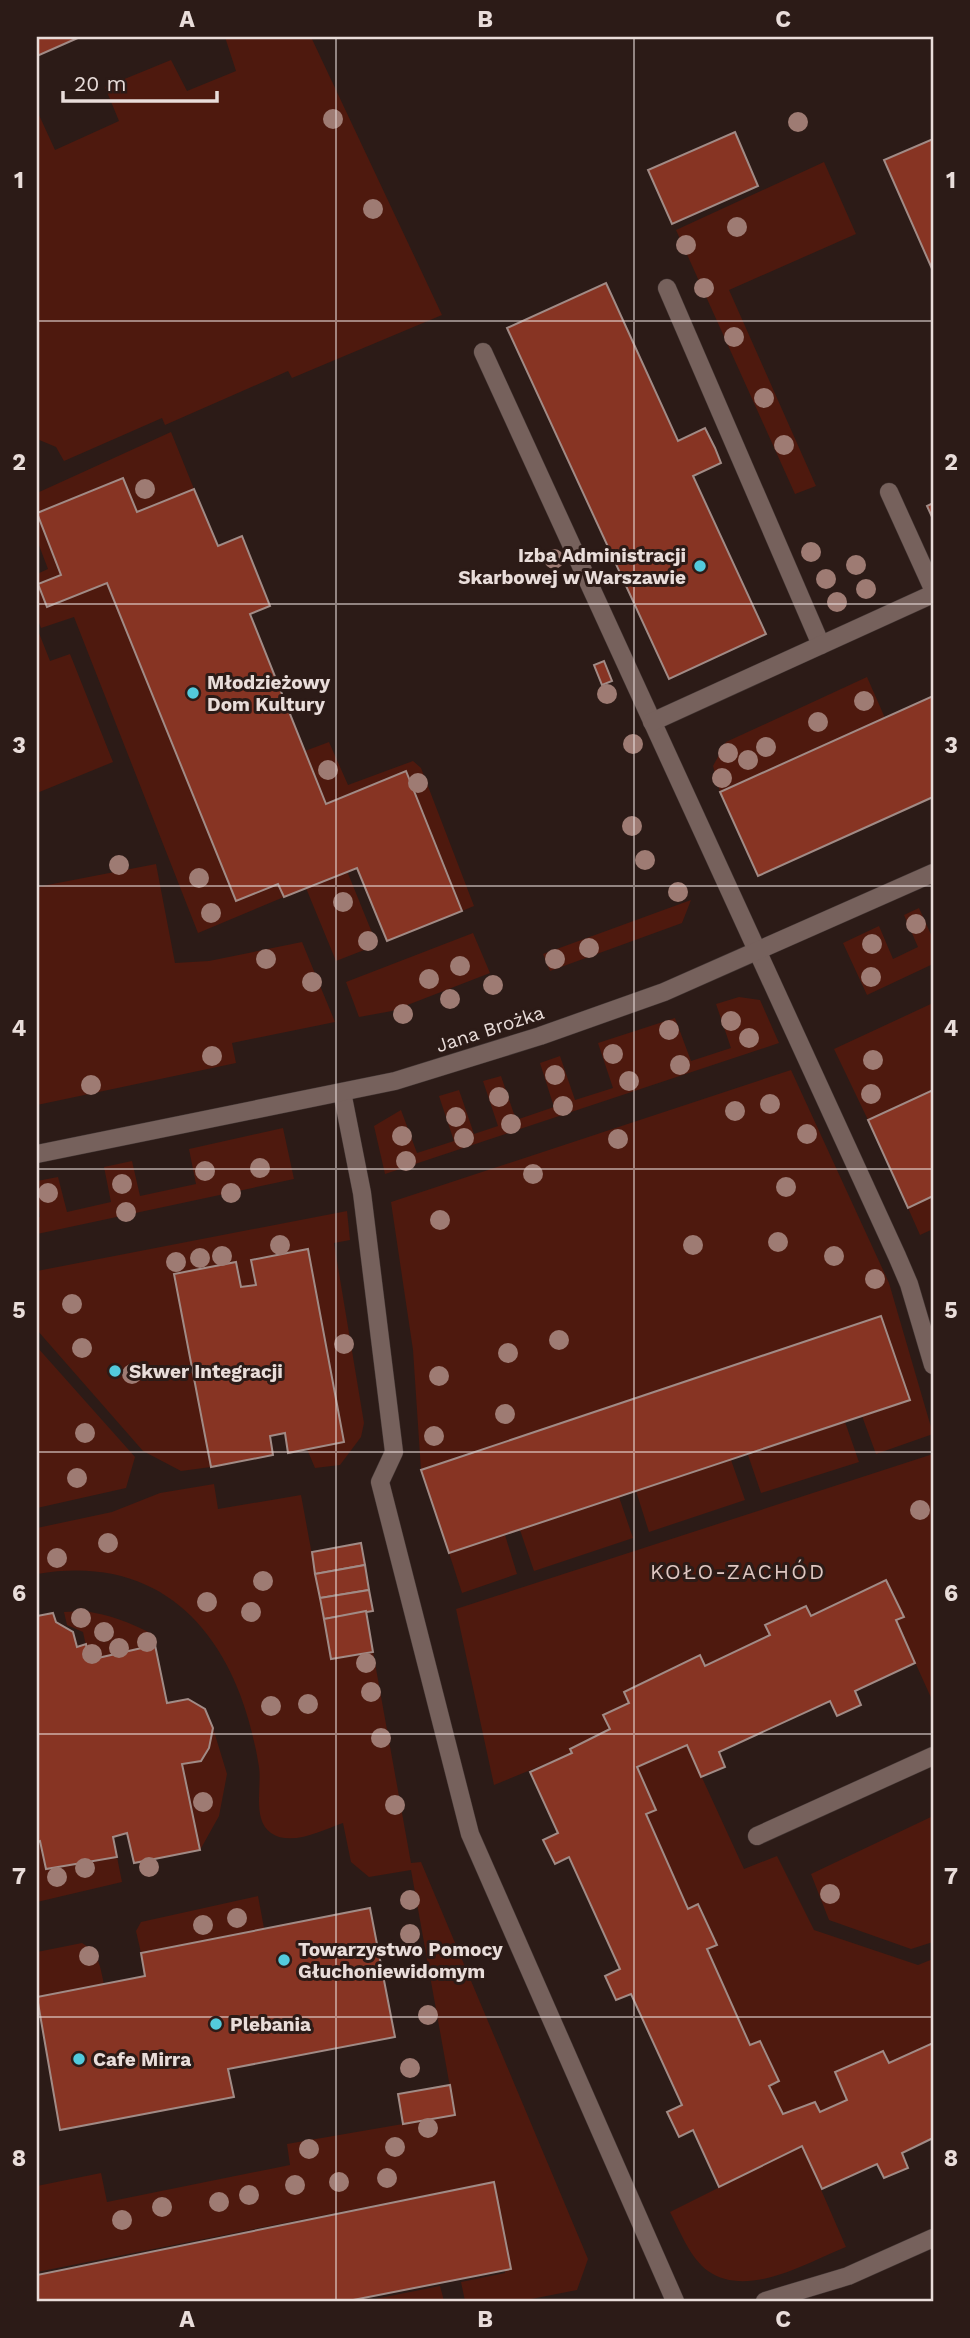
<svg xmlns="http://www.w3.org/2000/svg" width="970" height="2338" font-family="'Work Sans',sans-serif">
  <rect width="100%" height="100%" fill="#2c1b17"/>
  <g fill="#4e190e">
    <path d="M225 37H311L442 315 292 378 288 371 165 425 162 418 64 461 56 447 37 439V118L39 115 55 150 119 121 105 87 171 60 187 91 236 71Z"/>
    <path d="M824 162 856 234 729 290 816 486 795 494 676 230Z"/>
    <path d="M171 432 194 489 137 512 123 478 37 513V493Z"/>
    <path d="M37 515 61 575 39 584 48 606 107 583 236 900 278 884 284 897 198 933 74 617 41 628 37 618V574L48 569 37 540Z"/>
    <path d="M37 628 50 661 70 654 113 762 37 793Z"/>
    <path d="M867 677 885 718 720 792 713 766 726 742Z"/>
    <path d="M329 742 348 785 413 761 421 768 474 906 462 911 406 772 326 804 305 751Z"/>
    <path d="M156 864 175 963 209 961 302 942 335 1022 232 1043 236 1063 37 1105V887Z"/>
    <path d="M347 871 377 945 336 961 306 888Z"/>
    <path d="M691 900 682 923 550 971 543 954Z"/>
    <path d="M919 908 933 939V964L867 995 843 943 879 926 893 959 918 947 904 915Z"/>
    <path d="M473 933 490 973 392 1011 359 1017 346 982Z"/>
    <path d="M739 997 760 1000 779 1043 385 1174 374 1126 401 1110 417 1153 454 1141 439 1096 459 1090 474 1134 498 1126 483 1081 501 1076 516 1120 554 1107 540 1063 560 1056 575 1100 613 1088 598 1043 675 1018 691 1061 731 1048 716 1004Z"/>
    <path d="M933 1003V1090L868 1120 834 1049Z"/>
    <path d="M791 1070 889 1283 933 1434 876 1454 862 1416 909 1400 881 1316 421 1470 413 1350 391 1202Z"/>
    <path d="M283 1128 294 1179 37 1234V1218L40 1217 37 1181 58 1177 67 1212 111 1202 104 1167 132 1161 140 1196 196 1184 189 1149Z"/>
    <path d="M933 1196V1229L920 1235 908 1208Z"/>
    <path d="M347 1211 350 1240 334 1243 364 1423 361 1437 340 1465 315 1468 307 1449 344 1442 308 1249 251 1259 256 1285 241 1287 236 1262 174 1274 211 1467 181 1471 143 1451 37 1330V1271Z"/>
    <path d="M37 1347 135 1457 126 1488 37 1508Z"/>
    <path d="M845 1422 859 1462 761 1493 748 1455Z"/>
    <path d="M933 1454V1702L896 1620 904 1616 886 1580 811 1616 805 1606 766 1625 770 1635 705 1666 700 1656 624 1692 629 1703 604 1715 610 1729 570 1748 572 1753 494 1785 456 1609Z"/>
    <path d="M731 1460 745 1500 649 1532 636 1491Z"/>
    <path d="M214 1484 218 1509 301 1495 331 1658 373 1652 411 1863 421 1862 588 2259 577 2290 521 2301H465L461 2282 505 2273 487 2183 37 2272V2186L101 2173 107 2202 290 2165 287 2144 455 2115 411 1870 369 1877 351 1862 343 1823C323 1830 291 1847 271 1833 252 1820 262 1787 259 1767 240 1646 172 1551 37 1574V1528L112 1512 160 1493Z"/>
    <path d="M619 1497 633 1538 534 1571 520 1530Z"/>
    <path d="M505 1535 517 1574 462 1593 449 1553Z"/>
    <path d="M85 1611C109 1615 130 1622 152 1634L155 1645 89 1660 83 1632 67 1625 64 1612Z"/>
    <path d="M213 1728 227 1774 219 1816 200 1850 182 1764 209 1748Z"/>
    <path d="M687 1745 744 1869 777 1856 814 1930 918 1965 933 1959V2043L889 2063 883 2051 836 2072 847 2100 820 2112 815 2102 783 2114 769 2086 778 2081 760 2041 750 2045 707 1949 717 1945 699 1904 688 1909 646 1814 655 1810 637 1767Z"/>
    <path d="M933 1816V1942L911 1949 829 1920 811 1874Z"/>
    <path d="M40 1841 46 1869 117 1857 122 1882 37 1902V1842Z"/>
    <path d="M258 1896 264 1928 141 1953 136 1931 141 1922Z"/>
    <path d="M82 1943C99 1953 100 1966 104 1984L37 1997V1952Z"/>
    <path d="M802 2146 846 2247C808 2262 748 2299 708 2271 690 2258 680 2231 670 2212Z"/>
    <path d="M440 2286 444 2301H365Z"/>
  </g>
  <g fill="#873423" stroke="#a18b86" stroke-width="2">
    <path d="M37 37H80L37 56Z"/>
    <path d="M735 132 758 186 672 224 648 170Z"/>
    <path d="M933 139V271L884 160Z"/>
    <path d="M606 283 678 441 705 428 715 448 721 463 693 476 766 634 669 679 507 328Z"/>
    <path d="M123 478 137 512 194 489 218 546 242 536 270 606 250 614 326 804 406 771 462 911 387 941 357 868 284 897 278 884 236 901 107 583 47 607 38 584 61 575 37 513Z"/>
    <path d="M933 503V519L927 506Z"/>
    <path d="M604 661 612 681 602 685 594 665Z"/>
    <path d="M933 696V797L758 876 720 792Z"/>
    <path d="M933 1090V1196L908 1208 868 1120Z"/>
    <path d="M308 1249 344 1442 288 1453 285 1433 270 1436 273 1455 211 1467 174 1274 236 1262 241 1287 256 1285 251 1260Z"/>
    <path d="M881 1316 910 1400 449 1553 421 1470Z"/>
    <path d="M361 1543 365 1565 315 1574 312 1552Z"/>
    <path d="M365 1565 369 1590 320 1598 315 1574Z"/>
    <path d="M886 1580 904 1617 896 1620 915 1663 855 1691 861 1705 837 1716 830 1701 719 1752 725 1767 701 1777 687 1745 637 1767 656 1810 646 1814 688 1909 698 1904 717 1945 707 1949 750 2045 760 2041 779 2081 769 2086 783 2114 815 2102 820 2112 847 2100 835 2072 883 2051 889 2063 933 2043V2138L902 2153 908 2168 884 2178 877 2164 822 2189 802 2146 719 2187 693 2130 679 2137 667 2112 682 2105 631 1994 616 2000 605 1976 620 1969 569 1857 555 1864 543 1840 558 1833 530 1772 572 1753 570 1749 610 1729 603 1715 629 1703 624 1692 700 1655 705 1666 770 1635 765 1625 806 1606 811 1616Z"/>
    <path d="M369 1590 373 1611 324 1619 320 1598Z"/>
    <path d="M366 1611 373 1652 331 1659 324 1619Z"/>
    <path d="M53 1613 56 1622 73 1632 77 1647 86 1644 89 1660 155 1645 167 1703 188 1699 205 1709 213 1728 209 1748 201 1761 182 1764 200 1850 134 1863 127 1833 113 1837 117 1857 46 1869 40 1841 37 1842V1616Z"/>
    <path d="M370 1908 395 2037 228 2069 234 2097 60 2130 37 1997 145 1976 141 1953Z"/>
    <path d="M450 2085 455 2115 403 2124 398 2094Z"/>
    <path d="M494 2182 511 2269 348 2301H37V2275Z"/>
  </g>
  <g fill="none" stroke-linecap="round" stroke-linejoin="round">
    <defs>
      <g id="minor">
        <path d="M667 288 821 645"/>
        <path d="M483 352 897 1256 909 1284 933 1365"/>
        <path d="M889 492 933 589"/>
        <path d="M652 722 933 594"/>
        <path d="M342 1092 362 1193 394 1452 380 1482 470 1834 675 2301"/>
        <path d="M37 1154 395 1081 540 1036 664 992 933 873"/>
        <path d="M757 1836 933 1756"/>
        <path d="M765 2301 848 2276 933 2238"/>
      </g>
    </defs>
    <use href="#minor" stroke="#423533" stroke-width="19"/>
    <use href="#minor" stroke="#76615c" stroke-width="18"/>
  </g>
  <g fill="#9e7b73">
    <circle cx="333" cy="119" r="10"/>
    <circle cx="798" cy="122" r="10"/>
    <circle cx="373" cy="209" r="10"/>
    <circle cx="737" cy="227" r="10"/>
    <circle cx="686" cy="245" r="10"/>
    <circle cx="704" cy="288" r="10"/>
    <circle cx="734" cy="337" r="10"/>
    <circle cx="764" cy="398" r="10"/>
    <circle cx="784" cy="445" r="10"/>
    <circle cx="145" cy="489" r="10"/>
    <circle cx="811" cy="552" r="10"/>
    <circle cx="554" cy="559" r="10"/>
    <circle cx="856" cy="565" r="10"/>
    <circle cx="826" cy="579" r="10"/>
    <circle cx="866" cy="589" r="10"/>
    <circle cx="837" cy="602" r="10"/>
    <circle cx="607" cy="694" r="10"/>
    <circle cx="864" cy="701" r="10"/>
    <circle cx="818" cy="722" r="10"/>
    <circle cx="633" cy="744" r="10"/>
    <circle cx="766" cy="747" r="10"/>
    <circle cx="728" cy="753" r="10"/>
    <circle cx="748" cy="760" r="10"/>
    <circle cx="328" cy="770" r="10"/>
    <circle cx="722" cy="778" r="10"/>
    <circle cx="418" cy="783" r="10"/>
    <circle cx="632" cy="826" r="10"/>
    <circle cx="645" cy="860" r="10"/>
    <circle cx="119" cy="865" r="10"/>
    <circle cx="199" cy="878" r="10"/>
    <circle cx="678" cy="892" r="10"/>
    <circle cx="343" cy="902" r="10"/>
    <circle cx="211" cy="913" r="10"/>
    <circle cx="916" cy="924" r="10"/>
    <circle cx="368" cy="941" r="10"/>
    <circle cx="872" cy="944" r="10"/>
    <circle cx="589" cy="948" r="10"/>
    <circle cx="266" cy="959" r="10"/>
    <circle cx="555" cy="959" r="10"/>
    <circle cx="460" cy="966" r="10"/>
    <circle cx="871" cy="977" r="10"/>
    <circle cx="429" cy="979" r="10"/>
    <circle cx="312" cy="982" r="10"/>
    <circle cx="493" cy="985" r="10"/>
    <circle cx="450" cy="999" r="10"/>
    <circle cx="403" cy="1014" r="10"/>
    <circle cx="731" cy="1021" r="10"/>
    <circle cx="669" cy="1030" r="10"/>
    <circle cx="749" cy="1038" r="10"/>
    <circle cx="613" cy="1054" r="10"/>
    <circle cx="212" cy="1056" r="10"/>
    <circle cx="873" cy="1060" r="10"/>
    <circle cx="680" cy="1065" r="10"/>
    <circle cx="555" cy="1075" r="10"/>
    <circle cx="629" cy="1081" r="10"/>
    <circle cx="91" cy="1085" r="10"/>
    <circle cx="871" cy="1094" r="10"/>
    <circle cx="499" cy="1097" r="10"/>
    <circle cx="770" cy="1104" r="10"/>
    <circle cx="563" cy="1106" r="10"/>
    <circle cx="735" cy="1111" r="10"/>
    <circle cx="456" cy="1117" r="10"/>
    <circle cx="511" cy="1124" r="10"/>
    <circle cx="807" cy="1134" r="10"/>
    <circle cx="402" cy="1136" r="10"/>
    <circle cx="464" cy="1138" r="10"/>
    <circle cx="618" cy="1139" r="10"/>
    <circle cx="406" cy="1161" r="10"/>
    <circle cx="260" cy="1168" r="10"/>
    <circle cx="205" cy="1171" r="10"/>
    <circle cx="533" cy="1174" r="10"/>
    <circle cx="122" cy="1184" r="10"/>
    <circle cx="786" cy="1187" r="10"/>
    <circle cx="48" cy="1193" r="10"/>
    <circle cx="231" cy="1193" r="10"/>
    <circle cx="126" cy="1212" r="10"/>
    <circle cx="440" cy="1220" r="10"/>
    <circle cx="778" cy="1242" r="10"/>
    <circle cx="280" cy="1245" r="10"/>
    <circle cx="693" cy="1245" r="10"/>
    <circle cx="222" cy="1256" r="10"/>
    <circle cx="834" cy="1256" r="10"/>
    <circle cx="200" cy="1258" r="10"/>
    <circle cx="176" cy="1262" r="10"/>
    <circle cx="875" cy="1279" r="10"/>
    <circle cx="72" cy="1304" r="10"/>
    <circle cx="559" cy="1340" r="10"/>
    <circle cx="344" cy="1344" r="10"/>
    <circle cx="82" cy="1348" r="10"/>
    <circle cx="508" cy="1353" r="10"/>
    <circle cx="132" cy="1374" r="10"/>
    <circle cx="439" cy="1376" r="10"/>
    <circle cx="505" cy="1414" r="10"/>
    <circle cx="85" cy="1433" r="10"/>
    <circle cx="434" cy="1436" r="10"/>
    <circle cx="77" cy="1478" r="10"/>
    <circle cx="920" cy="1510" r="10"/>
    <circle cx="108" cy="1543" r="10"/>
    <circle cx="57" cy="1558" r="10"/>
    <circle cx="263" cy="1581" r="10"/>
    <circle cx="207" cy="1602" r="10"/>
    <circle cx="251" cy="1612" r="10"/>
    <circle cx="81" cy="1618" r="10"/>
    <circle cx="104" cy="1632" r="10"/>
    <circle cx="147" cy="1642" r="10"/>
    <circle cx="119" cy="1648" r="10"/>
    <circle cx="92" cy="1654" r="10"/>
    <circle cx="366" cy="1663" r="10"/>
    <circle cx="371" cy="1692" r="10"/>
    <circle cx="308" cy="1704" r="10"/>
    <circle cx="271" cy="1706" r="10"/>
    <circle cx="381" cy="1738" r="10"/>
    <circle cx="203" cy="1802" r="10"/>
    <circle cx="395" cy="1805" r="10"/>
    <circle cx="149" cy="1867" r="10"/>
    <circle cx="85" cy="1868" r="10"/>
    <circle cx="57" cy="1877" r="10"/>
    <circle cx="830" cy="1894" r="10"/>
    <circle cx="410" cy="1900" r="10"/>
    <circle cx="237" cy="1918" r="10"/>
    <circle cx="203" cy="1925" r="10"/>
    <circle cx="410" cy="1934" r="10"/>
    <circle cx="89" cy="1956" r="10"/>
    <circle cx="428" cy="2015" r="10"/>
    <circle cx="410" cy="2068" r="10"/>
    <circle cx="428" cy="2128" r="10"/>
    <circle cx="395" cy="2147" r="10"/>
    <circle cx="309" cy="2149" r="10"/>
    <circle cx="387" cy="2178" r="10"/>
    <circle cx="339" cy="2182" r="10"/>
    <circle cx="295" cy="2185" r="10"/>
    <circle cx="249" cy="2195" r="10"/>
    <circle cx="219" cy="2202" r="10"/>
    <circle cx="162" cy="2207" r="10"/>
    <circle cx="122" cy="2220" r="10"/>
  </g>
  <path fill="none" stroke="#e9ddda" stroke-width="2" stroke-opacity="0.55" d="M336 37V2301M634 37V2301M37 321H933M37 604H933M37 886H933M37 1169H933M37 1452H933M37 1734H933M37 2017H933"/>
  <g fill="#53cadc" stroke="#2c1b17" stroke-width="2.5">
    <circle cx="700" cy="566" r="7"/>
    <circle cx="193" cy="693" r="7"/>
    <circle cx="115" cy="1371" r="7"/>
    <circle cx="284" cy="1960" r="7"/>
    <circle cx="216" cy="2024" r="7"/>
    <circle cx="79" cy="2059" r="7"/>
  </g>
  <g text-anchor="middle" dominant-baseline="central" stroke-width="6" stroke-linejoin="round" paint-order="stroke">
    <g font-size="19" font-weight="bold" fill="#e9ddda" stroke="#2c1b17" text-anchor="start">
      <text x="686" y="555" text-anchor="end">Izba Administracji<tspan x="686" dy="22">Skarbowej w Warszawie</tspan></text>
      <text x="207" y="682">Młodzieżowy<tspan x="207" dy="22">Dom Kultury</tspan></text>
      <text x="129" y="1371">Skwer Integracji</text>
      <text x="298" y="1949">Towarzystwo Pomocy<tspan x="298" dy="22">Głuchoniewidomym</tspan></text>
      <text x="230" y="2024">Plebania</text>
      <text x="93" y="2059">Cafe Mirra</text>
    </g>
    <g font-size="19" fill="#e9ddda" stroke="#2c1b17">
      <text transform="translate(490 1029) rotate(-18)">Jana Brożka</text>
    </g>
    <g font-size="21" letter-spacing="2" fill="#dec6c1" stroke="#2c1b17">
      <text x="738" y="1571">KOŁO-ZACHÓD</text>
    </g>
  </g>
  <rect width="970" height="2338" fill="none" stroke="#2c1b17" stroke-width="77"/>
  <path d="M63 91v10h154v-10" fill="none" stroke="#e9ddda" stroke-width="3.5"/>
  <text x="74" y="91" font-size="21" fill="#e9ddda" stroke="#2c1b17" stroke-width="5" paint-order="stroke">20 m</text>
  <rect x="38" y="38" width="894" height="2262" fill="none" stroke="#e9ddda" stroke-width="2.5"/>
  <g font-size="23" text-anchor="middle" font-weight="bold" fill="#e9ddda">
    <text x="187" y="27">A</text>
    <text x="485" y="27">B</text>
    <text x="783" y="27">C</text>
    <text x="19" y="188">1</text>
    <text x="951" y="188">1</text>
    <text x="19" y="470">2</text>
    <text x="951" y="470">2</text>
    <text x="19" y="753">3</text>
    <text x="951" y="753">3</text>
    <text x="19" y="1036">4</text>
    <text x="951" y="1036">4</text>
    <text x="19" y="1318">5</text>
    <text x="951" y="1318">5</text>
    <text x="19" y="1601">6</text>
    <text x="951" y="1601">6</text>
    <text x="19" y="1884">7</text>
    <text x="951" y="1884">7</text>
    <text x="19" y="2166">8</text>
    <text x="951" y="2166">8</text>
    <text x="187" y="2327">A</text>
    <text x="485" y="2327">B</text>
    <text x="783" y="2327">C</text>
  </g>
</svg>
